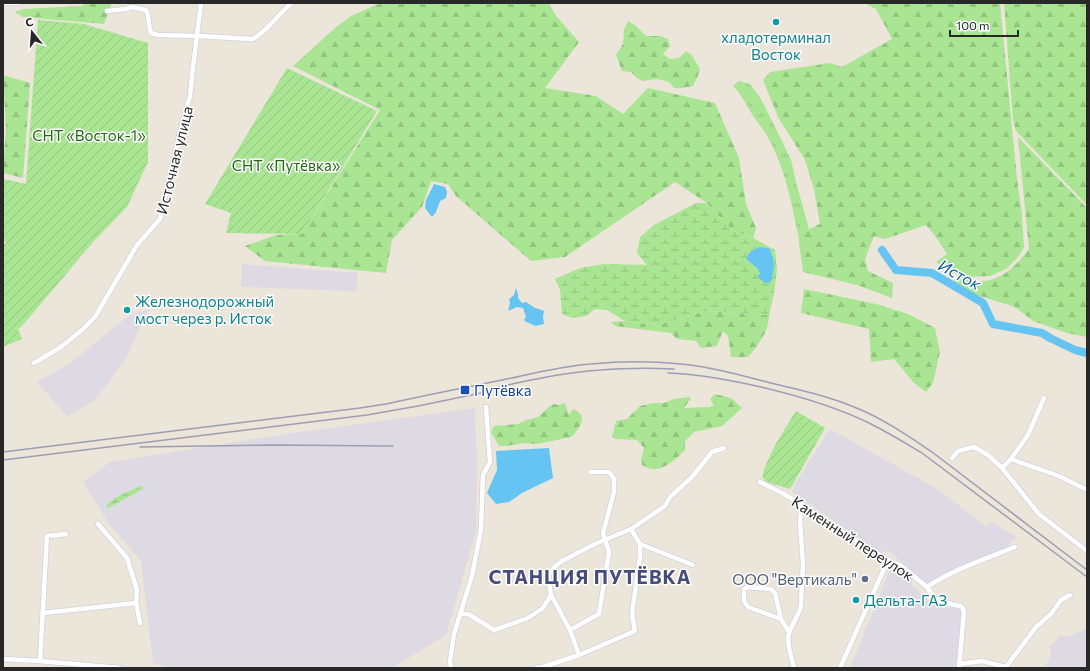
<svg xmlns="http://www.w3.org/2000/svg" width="1090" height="671" font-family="Commissioner,sans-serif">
  <defs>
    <pattern id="grass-tufts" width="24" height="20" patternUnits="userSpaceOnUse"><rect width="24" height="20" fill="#a9e592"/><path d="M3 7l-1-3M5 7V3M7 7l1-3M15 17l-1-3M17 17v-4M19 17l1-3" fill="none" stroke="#91c47e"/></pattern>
    <pattern id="forest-firs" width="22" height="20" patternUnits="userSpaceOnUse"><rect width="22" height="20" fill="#a9e592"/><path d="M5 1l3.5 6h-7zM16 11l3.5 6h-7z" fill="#91c47e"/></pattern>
    <pattern id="wetland-marsh" width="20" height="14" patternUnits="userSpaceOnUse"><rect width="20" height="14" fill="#a9e592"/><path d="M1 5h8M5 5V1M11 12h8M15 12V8" fill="none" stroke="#91c47e"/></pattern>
    <pattern id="garden-furrows" width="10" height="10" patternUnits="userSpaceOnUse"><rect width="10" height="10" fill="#a9e592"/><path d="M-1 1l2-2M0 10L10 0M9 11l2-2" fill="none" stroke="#91c47e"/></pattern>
  </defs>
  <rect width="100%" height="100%" fill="#ece5d9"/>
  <g fill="#dddae3">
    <path d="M242 264 358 273 356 291 241 287Z"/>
    <path d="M149 309 124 362 95 400 67 417 37 382 69 364 127 317Z"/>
    <path d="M475 408 477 462 476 531 446 635 392 668H174L153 663 141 561 109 524 83 482 110 462 293 433Z"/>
    <path d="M830 429 937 489 986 526 992 522 1016 537 1004 549 926 583 892 554 885 550 882 554 792 492 796 482Z"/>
    <path d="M891 567 907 573 912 578V586L916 589 927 600 941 606 962 610 956 668H850Z"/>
    <path d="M1087 629V668H1044L1051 655 1050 646 1058 639 1059 636H1068Z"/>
  </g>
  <path fill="url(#grass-tufts)" d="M739 81 750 84 761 99 781 139 791 160 796 182 809 229 798 234C791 200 784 164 766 134 762 127 756 121 752 114 746 104 741 94 733 86Z"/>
  <g fill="url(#forest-firs)">
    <path d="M86 3H112L104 24 23 17 15 12 24 9 81 6Z"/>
    <path d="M380 3H549L556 16 579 42 545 88 596 96 623 114 648 88 715 103 739 158 746 204 756 228 753 238 732 230 707 203 675 182 565 257 531 261 456 196 448 184 431 181 422 207 392 240 386 273 265 261 245 246 276 235 302 234 380 110 293 66 334 29 351 16Z"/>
    <path d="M864 3H1000L1012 128 1017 179 1022 215 1024 247 1018 257 1006 269 990 276 964 277 950 272 936 262 947 254 936 237 926 225 885 239 874 236 865 259 868 271 893 283 892 298 857 285 803 272 798 234 820 224 814 189 805 160 778 117 763 80 770 72 784 70 830 63 842 67 892 39 876 9Z"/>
    <path d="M1004 3H1087V205L1016 131 1013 120Z"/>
    <path d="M628 21 635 25 646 36H660L668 39 670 46 663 54 670 59 679 58 686 51 691 54 700 69 697 78 693 86 682 88H674L669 82 657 79 643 81 637 78 631 72 622 71 616 55 623 44 624 30Z"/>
    <path d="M3 75 30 83 23 178 3 173 6 127Z"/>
    <path d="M1018 137 1087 208V337L1067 333 1033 321 1015 307 951 287 956 277C962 278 968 280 974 281 999 284 1015 267 1029 249Z"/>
    <path d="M804 289 876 304 908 314 935 328 940 352 933 383 926 392 914 383 894 359 871 362 869 329 801 313Z"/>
    <path d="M705 311 769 315C769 332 758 345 748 357H731L728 336 723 331 717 346 701 348 696 341 677 339 671 333 615 326 611 322 625 321 657 325Z"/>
    <path d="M715 394 731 398 742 408 722 426 694 432 685 441V450C677 458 664 471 651 469 649 469 645 466 642 465L641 460 644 448 637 440 616 439 612 437 616 421 627 419 640 406 653 403H664L674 399 689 397 691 398 684 408 710 407 714 406 710 399Z"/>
    <path d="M565 403 568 413 570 414 572 410 574 409C576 411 579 412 580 414 586 420 576 433 571 437L537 444 523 443 507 446H499L491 432 494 426 518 424 526 420 538 417 550 406 554 404 558 405Z"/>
  </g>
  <g fill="url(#wetland-marsh)" fill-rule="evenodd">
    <path d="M696 203H707L732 230 753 238 775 250 777 270 774 293 769 315 705 311 657 325 625 321 607 310 595 309 586 316 572 318 562 314 560 290 555 279 580 268 604 264 647 265 637 253 640 237 654 225ZM759 247 763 282 757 276 760 274 758 269 746 259C748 252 753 250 759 247Z"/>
    <path d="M143 486V489L108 508 106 506C117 495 128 491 143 486Z"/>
  </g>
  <g fill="url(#garden-furrows)">
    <path d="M38 20 84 24 148 43V162L127 207 94 241 22 326 18 329 22 339 3 347V245L7 242 3 241V179L26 184Z"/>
    <path d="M287 68 377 111 302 234 226 233 231 213 205 204Z"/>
    <path d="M796 411 825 428 790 489 766 482 762 476C770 451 782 433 796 411Z"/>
  </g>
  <g fill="#66c4f3">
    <path d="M434 184 445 187 447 192 446 198 440 201 436 212 432 217 425 208 426 200Z"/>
    <path d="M759 247 769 248C775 259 775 270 771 282 764 285 762 281 757 276L760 274 758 269 746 259C748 252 753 250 759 247Z"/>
    <path d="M516 288 518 294V298L522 303 526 302 535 308 539 309 544 311 543 317 544 324 535 326 529 323 526 322 524 320 526 317 523 308 517 307 508 311 510 303 509 299 514 295Z"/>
    <path d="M549 448 553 478 522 493 509 502 496 504 487 493 497 470 496 451Z"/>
  </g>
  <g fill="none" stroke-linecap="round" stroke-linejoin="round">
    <path stroke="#66c4f3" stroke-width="8" d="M882 250 896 270 932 273 983 303 993 324 1042 333 1050 338 1075 350 1087 353"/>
    <defs>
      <g id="minor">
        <path d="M3 3H19"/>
        <path d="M107 11 126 9 132 7 146 10C150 17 148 26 151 33L158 35 197 36 253 39C268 31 278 14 292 3"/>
        <path d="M34 363 61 347 83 329 95 317 137 245 160 219 180 132 190 96 193 67 201 3"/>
        <path d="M952 458 958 451 974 447 988 455 1002 468 1039 514 1087 551"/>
        <path d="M1011 459 1028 435 1044 398"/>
        <path d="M1002 468 1011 459 1059 476 1087 490"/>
        <path d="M760 482 784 494 802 505 841 531 888 560 900 565 927 587 934 598 942 602 960 606 962 607 964 611 959 668"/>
        <path d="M98 524 127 558 137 590 136 603 140 623"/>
        <path d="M640 544 693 565"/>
        <path d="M927 587C954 569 985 559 1015 547"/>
        <path d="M551 595 570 630 579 655"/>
        <path d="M43 613 136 603"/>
        <path d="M460 614H468L494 630 528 618 543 608 551 595 548 576 552 569 562 561 595 544 631 529 665 506 670 497 692 477 712 452 724 448"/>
        <path d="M781 619 748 607 744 601V589L748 587 771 589 775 593 781 619 789 632"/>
        <path d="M570 630 599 614 609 552 603 533 614 492V479L609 472H590"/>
        <path d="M3 659 40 661 120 668"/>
        <path d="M40 661 47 536 66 534"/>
        <path d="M959 664 982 661 1006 667 1036 627 1051 614 1061 600 1070 595"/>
        <path d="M451 668 450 661 454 634 472 576 481 529 483 475 490 462 486 407"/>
        <path d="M536 668 543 667 579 655 635 631 632 614 640 556V544L631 529"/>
        <path d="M794 668 789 648 788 637 790 630 800 610 801 604 803 564 800 520 802 505"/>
        <path d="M840 668 888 560"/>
      </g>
    </defs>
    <use href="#minor" stroke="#ced1e2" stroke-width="6"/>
    <use href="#minor" stroke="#fff" stroke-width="4.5"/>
    <g stroke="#9c9eb4" stroke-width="1.5">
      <path d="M668 373C699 374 730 380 761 387 799 396 837 407 871 424 889 433 905 443 922 453L1087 577"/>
      <path d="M498 387C532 380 566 372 601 370 625 368 650 368 674 369"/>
      <path d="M140 447 274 445 393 446"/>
      <path d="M3 452 360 408 386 404C427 395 467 387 507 379 535 373 563 366 591 364 621 361 651 361 681 364 713 367 744 376 775 384 804 391 832 397 859 409 885 420 908 436 932 452L1087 570"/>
      <path d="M3 460 367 415 418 406 505 388"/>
    </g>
  </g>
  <g fill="#0f9aa8" stroke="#fff" stroke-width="1.5">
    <circle cx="776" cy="22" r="4"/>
    <circle cx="127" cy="310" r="4"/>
    <circle cx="856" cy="600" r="4"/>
  </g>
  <rect fill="#1a4fb4" stroke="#fff" stroke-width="1.5" x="460" y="385" width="10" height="10" rx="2"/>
  <circle fill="#5c6f8a" stroke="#fff" stroke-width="1.5" cx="865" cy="579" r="4"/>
  <g text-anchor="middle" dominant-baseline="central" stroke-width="3" stroke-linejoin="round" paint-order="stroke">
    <g font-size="15" fill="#0d838f" stroke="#fff" text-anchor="start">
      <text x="776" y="37" text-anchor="middle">хладотерминал<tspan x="776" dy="17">Восток</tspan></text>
      <text x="135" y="301">Железнодорожный<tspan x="135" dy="17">мост через р. Исток</tspan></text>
      <text x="864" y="600">Дельта-ГАЗ</text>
    </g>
    <g font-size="15" fill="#216816" stroke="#fff">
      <text x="89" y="135">СНТ «Восток-1»</text>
      <text x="286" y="165">СНТ «Путёвка»</text>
    </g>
    <g font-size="15" fill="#282828" stroke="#fff">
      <text transform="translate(174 160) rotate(-76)">Источная улица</text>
      <text transform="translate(853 538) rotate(33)">Каменный переулок</text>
    </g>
    <g font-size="15" fill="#164399" stroke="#fff" text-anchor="start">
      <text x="474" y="390">Путёвка</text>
    </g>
    <g font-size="15" fill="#4e5e75" stroke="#fff" text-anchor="end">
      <text x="857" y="579">ООО "Вертикаль"</text>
    </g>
    <g font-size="16" font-style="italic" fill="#07609d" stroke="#fff">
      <text transform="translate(960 274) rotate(28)">Исток</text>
    </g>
    <g font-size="19" font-weight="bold" letter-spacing="1" fill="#474d7b" stroke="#fff">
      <text x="590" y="576">СТАНЦИЯ ПУТЁВКА</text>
    </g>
  </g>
  <rect width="1090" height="671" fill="none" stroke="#282828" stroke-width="8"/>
  <g transform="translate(32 32) rotate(343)" stroke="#ffffff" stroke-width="3" paint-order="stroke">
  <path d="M0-3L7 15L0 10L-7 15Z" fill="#282828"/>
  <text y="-6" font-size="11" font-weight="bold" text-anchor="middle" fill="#282828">С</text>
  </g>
  <path d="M950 30v6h68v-6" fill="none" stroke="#282828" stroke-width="2"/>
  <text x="956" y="30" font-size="12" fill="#282828" stroke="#ffffff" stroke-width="3" paint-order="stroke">100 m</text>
</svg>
